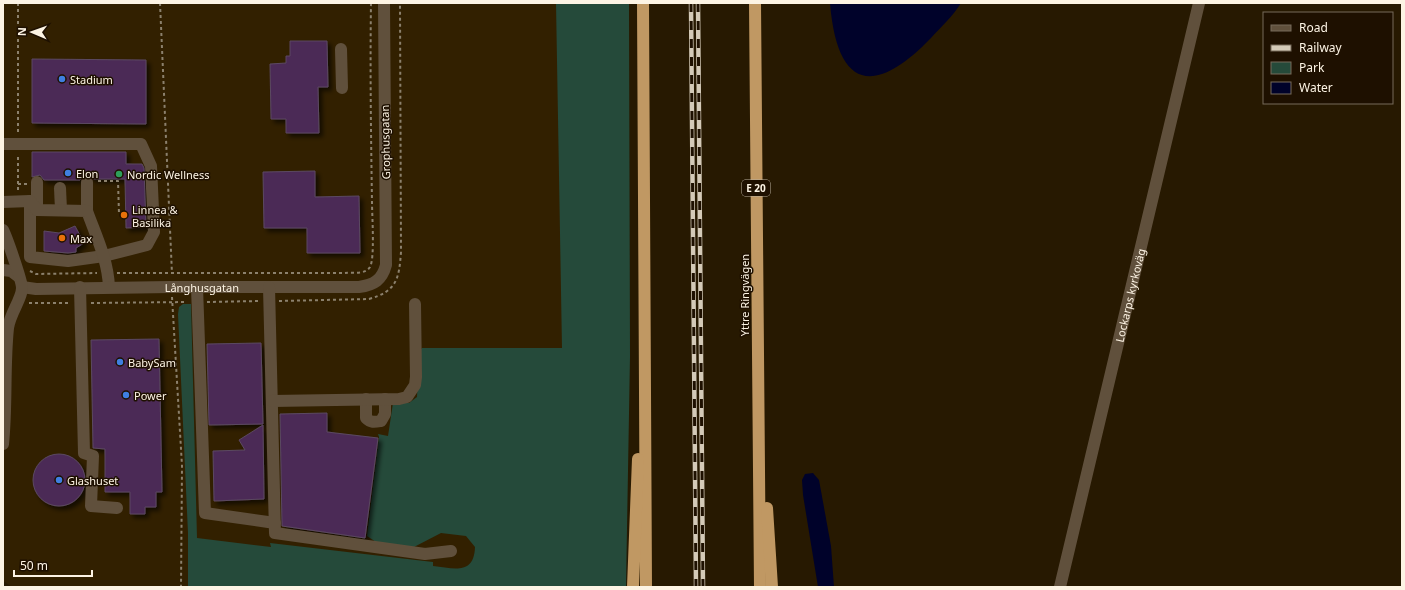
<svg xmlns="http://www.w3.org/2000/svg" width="1405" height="590" font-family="'Noto Sans',sans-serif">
  <defs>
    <filter id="shadow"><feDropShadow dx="3.5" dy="3.5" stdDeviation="2" flood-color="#0009"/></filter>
  </defs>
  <rect width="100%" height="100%" fill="#271901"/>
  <path fill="#322000" d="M3 3H613L618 587H12L3 581Z"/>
  <path fill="#254a3a" d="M556 3H629L630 356 626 587H188V533L178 314 179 307 183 304H191L197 538 271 547 270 543 433 562V566C453 568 474 576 475 547L466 536 441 533 414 547 379 544 367 536 379 437 378 434 388 436 393 403H409L417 397 419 352 422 348H562Z"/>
  <g fill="#00022a">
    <path d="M830 3H961C953 16 941 27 931 38 873 98 837 88 830 3Z"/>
    <path d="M813 473 819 480 831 546 834 587H818L803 495 802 480 805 474Z"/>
  </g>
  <g fill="#4c2b57" stroke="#5b4961" filter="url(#shadow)">
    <path d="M290 41H327L328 87H318L319 133H286V119H271L270 64 286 63V56H290Z"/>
    <path d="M32 59 146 60V124L32 123Z"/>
    <path d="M32 152H126V164H142L144 168 146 227 126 228 125 179H94L87 175 83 176 80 180H44L40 175 32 177Z"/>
    <path d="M315 171V197L359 196 360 253H307V228H264L263 172Z"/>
    <path d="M75 226 84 243 76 248V252L68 253 44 251V231L59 233Z"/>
    <path d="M159 339 162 492H156V507H145V514H130V492H105V449L93 448 91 340Z"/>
    <path d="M261 343 263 424 209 425 207 344Z"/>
    <path d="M327 413V432L378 438 365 538 282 526 280 414Z"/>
    <path d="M263 425 264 499 214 501 213 451 245 450 239 440Z"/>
    <circle cx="59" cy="480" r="26"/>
  </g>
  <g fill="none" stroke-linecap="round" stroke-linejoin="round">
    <g stroke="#8c816d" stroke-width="2" stroke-dasharray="3 3" stroke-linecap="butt">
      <path d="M18 3V134"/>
      <path d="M160 3 172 274"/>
      <path d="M98 181H118L119 214"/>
      <path d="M18 184H27"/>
      <path d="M18 190V155"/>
      <path d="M30 271 36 274 97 273"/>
      <path d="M117 273H345C353 272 365 275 370 267 375 258 372 215 372 203 371 136 370 70 371 3"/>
      <path d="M172 297 182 466 181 587"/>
      <path d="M279 301 369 299C397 291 399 279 401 252L400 3"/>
      <path d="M207 302 259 301"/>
      <path d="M29 303H71"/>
      <path d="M91 303 187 302"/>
    </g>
    <g stroke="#60503c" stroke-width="12">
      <path d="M341 49 342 88"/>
      <path d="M3 144H141L151 166 154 232 147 245 104 256 68 261 30 257V201"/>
      <path d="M37 182V210"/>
      <path d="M87 182V211"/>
      <path d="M60 188 61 210"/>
      <path d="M3 202 30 201 37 210 87 211C96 236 108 260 109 287"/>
      <path d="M3 270 11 271 19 277"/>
      <path id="s1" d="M22 287 36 289 171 287H359C374 285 382 280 386 265L384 3"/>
      <path d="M80 287 84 453 93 456 91 506 117 508"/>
      <path d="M197 287 205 513 275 523"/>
      <path d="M269 287 275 533 425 554 451 551"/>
      <path d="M366 399V418C371 423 375 422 381 421L385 414V399"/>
      <path d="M272 401 399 399 407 397 415 385 416 377 415 304"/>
      <path d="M3 444C7 406 4 366 8 328 10 313 22 299 22 288 22 281 7 238 3 230"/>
      <path id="s2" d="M1060 587 1199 3"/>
    </g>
    <g stroke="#c09863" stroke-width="12">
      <path d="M643 3 646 587"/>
      <path d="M755 3 760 587"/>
      <path d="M767 508 772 587"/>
      <path d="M633 587 638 459"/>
    </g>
    <defs>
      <g id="rail">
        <path d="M691 3 696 587"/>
        <path d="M698 3 703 587"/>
      </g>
    </defs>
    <use href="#rail" stroke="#d4cab8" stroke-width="4.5"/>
    <use href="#rail" stroke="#1e1000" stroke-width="3" stroke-dasharray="9" stroke-linecap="butt"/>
  </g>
  <g fill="#3f7fe0" stroke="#1e1000" stroke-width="1.5">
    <circle cx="62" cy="79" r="4"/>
    <circle cx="68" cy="173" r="4"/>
    <circle cx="120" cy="362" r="4"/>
    <circle cx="126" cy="395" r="4"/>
    <circle cx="59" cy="480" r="4"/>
  </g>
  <circle fill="#2e9e5b" stroke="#1e1000" stroke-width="1.5" cx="119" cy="174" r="4"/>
  <g fill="#e8710a" stroke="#1e1000" stroke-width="1.5">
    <circle cx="124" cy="215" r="4"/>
    <circle cx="62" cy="238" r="4"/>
  </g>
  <g text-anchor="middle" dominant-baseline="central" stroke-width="3" stroke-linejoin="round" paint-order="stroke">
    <rect fill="#1e1000" stroke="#bab0a0" stroke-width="1" x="742" y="180" width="28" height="16" rx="3"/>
    <g font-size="10" font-weight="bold" fill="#fdf4e4">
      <text x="756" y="188">E 20</text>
    </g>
    <g font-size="11" fill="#fdf4e4" stroke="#1e1000" text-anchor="start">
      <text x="70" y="79">Stadium</text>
      <text x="76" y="173">Elon</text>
      <text x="127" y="174">Nordic Wellness</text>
      <text x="132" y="209">Linnea &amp;<tspan x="132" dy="13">Basilika</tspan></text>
      <text x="70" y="238">Max</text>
      <text x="128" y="362">BabySam</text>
      <text x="134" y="395">Power</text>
      <text x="67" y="480">Glashuset</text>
    </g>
    <g font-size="11" fill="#fdf4e4" stroke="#1e1000">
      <text transform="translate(385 142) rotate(-91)">Grophusgatan</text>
      <text stroke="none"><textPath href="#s1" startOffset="180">Långhusgatan</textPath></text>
      <text transform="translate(744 295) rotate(-90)">Yttre Ringvägen</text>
      <text stroke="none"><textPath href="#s2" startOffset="300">Lockarps kyrkoväg</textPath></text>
    </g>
  </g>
  <rect width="1405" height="590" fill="none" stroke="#fdf4e4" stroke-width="8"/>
  <rect x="1263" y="12" width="130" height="92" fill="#1e1000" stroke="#776b5b"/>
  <rect x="1271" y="25" width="20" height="6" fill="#60503c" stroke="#776b5b"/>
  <text x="1299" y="32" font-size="12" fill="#fdf4e4">Road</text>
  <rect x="1271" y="45" width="20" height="6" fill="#d4cab8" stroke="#776b5b"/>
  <text x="1299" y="52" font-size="12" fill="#fdf4e4">Railway</text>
  <rect x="1271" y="62" width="20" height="12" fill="#254a3a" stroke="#776b5b"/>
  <text x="1299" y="72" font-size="12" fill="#fdf4e4">Park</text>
  <rect x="1271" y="82" width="20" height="12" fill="#00022a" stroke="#776b5b"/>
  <text x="1299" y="92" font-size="12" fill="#fdf4e4">Water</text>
  <g transform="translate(32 32) rotate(272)" stroke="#1e1000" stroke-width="3" paint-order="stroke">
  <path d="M0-3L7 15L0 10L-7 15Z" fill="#fdf4e4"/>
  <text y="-6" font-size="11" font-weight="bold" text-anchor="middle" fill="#fdf4e4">N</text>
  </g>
  <path d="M14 570v6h78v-6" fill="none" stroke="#fdf4e4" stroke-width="2"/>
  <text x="20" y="570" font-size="12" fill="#fdf4e4" stroke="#1e1000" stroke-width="3" paint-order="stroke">50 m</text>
</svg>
